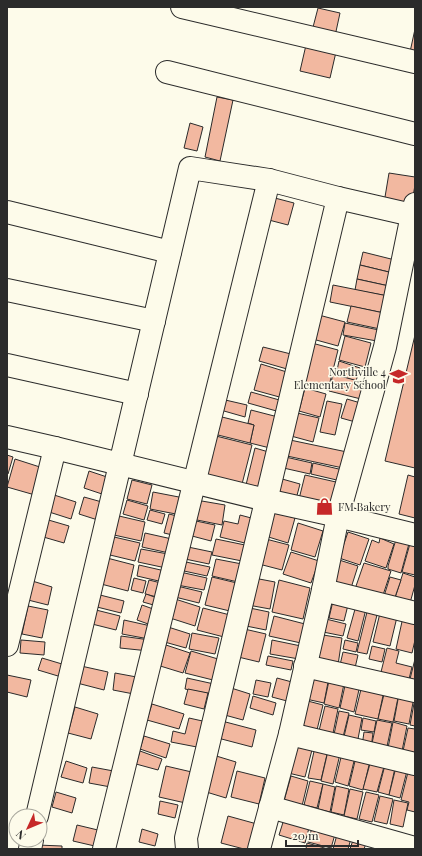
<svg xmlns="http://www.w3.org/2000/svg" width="422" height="856" font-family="'Playfair Display',serif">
  <rect width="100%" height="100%" fill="#fdfbea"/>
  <g fill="#f2b8a0" stroke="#2b2b2b">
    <path d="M318 8 340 13 335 36 312 31Z"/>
    <path d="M415 29V53L410 52Z"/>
    <path d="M306 45 336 52 330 78 300 71Z"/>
    <path d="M217 97 233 100 220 161 205 157Z"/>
    <path d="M190 123 203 127 197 151 184 148Z"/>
    <path d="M389 173 415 177V185L411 208 384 203Z"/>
    <path d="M271 197 294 203 288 225 265 219Z"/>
    <path d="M363 252 395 260 393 273 360 265Z"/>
    <path d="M360 265 393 273 389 286 357 279Z"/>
    <path d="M357 279 389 286 388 296 355 290Z"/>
    <path d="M333 285 388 296 384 313 330 302Z"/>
    <path d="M351 306 384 313 380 329 347 322Z"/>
    <path d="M315 314 345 322 338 346 309 338Z"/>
    <path d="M345 323 379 330 377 341 343 335Z"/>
    <path d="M415 335V468L385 461Z"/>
    <path d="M345 336 371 343 365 367 339 360Z"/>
    <path d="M308 342 338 350 328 390 298 383Z"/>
    <path d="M263 347 291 354 287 369 259 361Z"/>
    <path d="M339 361 360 368 356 381 336 375Z"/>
    <path d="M261 364 290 373 283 398 254 390Z"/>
    <path d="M333 374 365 383 361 399 329 391Z"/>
    <path d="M305 388 326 394 320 417 299 411Z"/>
    <path d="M251 392 283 401 280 412 248 403Z"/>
    <path d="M221 399 247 405 245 417 217 409Z"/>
    <path d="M347 399 364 404 359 423 341 418Z"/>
    <path d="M327 401 342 404 335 435 320 432Z"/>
    <path d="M251 410 278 417 270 448 250 443 254 425 248 423Z"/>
    <path d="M297 413 319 418 313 442 291 436Z"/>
    <path d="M218 416 254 425 250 443 214 434Z"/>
    <path d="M212 435 252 445 241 488 202 479Z"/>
    <path d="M290 440 347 452 343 468 287 456Z"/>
    <path d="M255 448 272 453 261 493 245 489Z"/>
    <path d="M7 455 13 457 8 474 7 473Z"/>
    <path d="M281 456 312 463 310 474 279 467Z"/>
    <path d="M15 459 43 468 35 495 7 487Z"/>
    <path d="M313 463 343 470 341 481 311 474Z"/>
    <path d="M89 471 113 479 108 496 84 488Z"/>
    <path d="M305 475 336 482 329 510 298 503Z"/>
    <path d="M408 475 415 477V518L399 514Z"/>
    <path d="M275 477 300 484 295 503 271 497Z"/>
    <path d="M132 480 152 485 147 504 127 499Z"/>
    <path d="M153 492 184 498 181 515 150 509Z"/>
    <path d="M51 494 76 502 71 519 46 511Z"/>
    <path d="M84 497 109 504 104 522 79 514Z"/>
    <path d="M127 500 148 506 144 520 123 514Z"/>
    <path d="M196 500 225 505 222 525 192 519Z"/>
    <path d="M150 510 165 514 162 524 147 520Z"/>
    <path d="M269 511 295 518 288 543 262 535Z"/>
    <path d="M169 514 181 517 177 536 164 533Z"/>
    <path d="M240 515 255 519 249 544 220 537 224 521 238 524Z"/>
    <path d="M119 516 145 522 141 541 114 535Z"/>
    <path d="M45 519 69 526 64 543 40 536Z"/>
    <path d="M196 521 215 525 211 541 192 536Z"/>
    <path d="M298 523 323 531 315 557 291 550Z"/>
    <path d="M348 532 369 539 360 565 339 558Z"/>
    <path d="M145 533 172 539 169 553 142 547Z"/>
    <path d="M397 536 410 540 401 573 388 569V566Z"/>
    <path d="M114 537 140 543 135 561 110 555Z"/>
    <path d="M262 538 289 545 282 570 255 563Z"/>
    <path d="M380 538 394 544 386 568 365 561 372 540 379 543Z"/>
    <path d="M216 539 245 545 242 561 212 555Z"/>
    <path d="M411 540 415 541V575L402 572Z"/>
    <path d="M188 547 212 552 209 564 185 559Z"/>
    <path d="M141 549 168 554 166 568 138 562Z"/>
    <path d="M291 552 319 561 311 583 283 574Z"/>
    <path d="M107 558 134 565 128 591 101 584Z"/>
    <path d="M216 559 242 564 238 582 212 576Z"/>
    <path d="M336 559 358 566 351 588 329 581Z"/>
    <path d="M186 562 210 567 207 576 184 571Z"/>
    <path d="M364 563 391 571 382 598 355 589Z"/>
    <path d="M139 565 165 571 163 582 137 576Z"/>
    <path d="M180 572 207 578 204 590 177 585Z"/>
    <path d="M403 573 415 577V585L410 603 395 598Z"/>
    <path d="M212 577 241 584 234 612 205 605Z"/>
    <path d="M390 577 401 580 394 600 384 596Z"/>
    <path d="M134 578 146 581 143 593 131 590Z"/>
    <path d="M254 578 275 582 270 609 248 605Z"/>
    <path d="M29 580 52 587 48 605 24 599Z"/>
    <path d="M149 580 161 583 157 597 145 594Z"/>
    <path d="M279 580 310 588 303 619 272 612Z"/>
    <path d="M177 586 202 592 199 603 175 597Z"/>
    <path d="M146 594 160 599 157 606 143 602Z"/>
    <path d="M100 595 124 601 121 613 97 607Z"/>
    <path d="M172 598 200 607 195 626 167 617Z"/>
    <path d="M333 601 348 605 344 621 329 618Z"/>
    <path d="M357 602 367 605 358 641 347 638Z"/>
    <path d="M142 605 156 610 151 625 137 620Z"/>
    <path d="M28 606 48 610 42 638 22 634Z"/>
    <path d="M245 607 269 612 266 630 241 625Z"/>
    <path d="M203 608 230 615 224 637 197 630Z"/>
    <path d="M96 610 120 616 116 630 92 624Z"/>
    <path d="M367 612 377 615 367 654 357 652Z"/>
    <path d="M380 613 397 617 390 646 373 642Z"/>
    <path d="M274 616 305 624 301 643 269 636Z"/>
    <path d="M403 617 415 620V640L412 653 396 649Z"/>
    <path d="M326 619 346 624 343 636 323 632Z"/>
    <path d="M124 620 151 626 149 639 122 634Z"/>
    <path d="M165 626 190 634 186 648 161 641Z"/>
    <path d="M240 628 266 634 259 662 234 656Z"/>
    <path d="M192 633 219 638 215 654 189 649Z"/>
    <path d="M323 635 342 638 338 665 318 661Z"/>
    <path d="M121 636 150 640 149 651 120 648Z"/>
    <path d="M21 640 45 642 44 655 20 653Z"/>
    <path d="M272 640 301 646 299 659 270 654Z"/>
    <path d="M345 640 358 643 356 652 343 649Z"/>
    <path d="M163 644 190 653 183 673 157 665Z"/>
    <path d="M372 646 385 649 382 662 369 659Z"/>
    <path d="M387 648 399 651 396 663 412 667 409 679 381 672Z"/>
    <path d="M191 651 218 659 213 680 185 673Z"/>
    <path d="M343 652 358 655 355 668 340 665Z"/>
    <path d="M268 656 293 661 291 670 266 665Z"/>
    <path d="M42 658 72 667 68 679 38 670Z"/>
    <path d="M415 659V680L410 679Z"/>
    <path d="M81 666 108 672 104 690 77 683Z"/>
    <path d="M115 673 142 678 139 695 113 690Z"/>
    <path d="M312 673 329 677 324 703 306 699Z"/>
    <path d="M7 675 31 680 27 697 7 692Z"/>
    <path d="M330 676 345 679 339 708 324 704Z"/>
    <path d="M187 678 214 684 211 694 185 689Z"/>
    <path d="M277 678 292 682 287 701 272 697Z"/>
    <path d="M256 680 271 683 268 697 253 694Z"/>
    <path d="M346 681 360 685 354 712 340 708Z"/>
    <path d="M362 685 384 691 378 719 355 714Z"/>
    <path d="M228 687 250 694 243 720 221 714Z"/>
    <path d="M188 689 208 693 204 709 184 704Z"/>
    <path d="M385 690 399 693 393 722 378 719Z"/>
    <path d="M399 694 414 697 409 724 394 721Z"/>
    <path d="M253 696 276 703 273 715 250 708Z"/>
    <path d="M415 698V726L410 725Z"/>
    <path d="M300 699 323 705 316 734 293 728Z"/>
    <path d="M152 704 184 714 179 729 147 720Z"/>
    <path d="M325 706 338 709 332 738 318 735Z"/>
    <path d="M75 707 98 714 91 739 68 733Z"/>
    <path d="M339 711 349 713 342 741 333 739Z"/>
    <path d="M349 715 362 718 357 744 343 741Z"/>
    <path d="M189 718 207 722 202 748 171 742 173 731 185 734Z"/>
    <path d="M363 718 376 721 374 732 361 730Z"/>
    <path d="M218 720 256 730 252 747 214 737Z"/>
    <path d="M377 720 392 723 386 751 371 748Z"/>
    <path d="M393 722 407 726 402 751 388 748Z"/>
    <path d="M408 728 415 729V754L403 751Z"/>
    <path d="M364 732 373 733 371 748 362 746Z"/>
    <path d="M144 736 170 744 166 758 140 749Z"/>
    <path d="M292 740 313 746 305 777 284 772Z"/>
    <path d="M315 747 328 750 321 780 308 778Z"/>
    <path d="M140 751 162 759 158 770 136 764Z"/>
    <path d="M328 751 340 754 333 784 321 781Z"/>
    <path d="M342 753 355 757 348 786 335 782Z"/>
    <path d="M213 755 236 762 226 798 203 791Z"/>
    <path d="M356 757 370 761 363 790 349 786Z"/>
    <path d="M371 760 385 763 377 792 363 789Z"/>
    <path d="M66 761 87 768 83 783 61 777Z"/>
    <path d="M385 765 395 768 389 795 378 792Z"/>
    <path d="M166 766 196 773 190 804 159 797Z"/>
    <path d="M92 767 119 772 116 788 89 783Z"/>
    <path d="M396 767 407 771 400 798 389 795Z"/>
    <path d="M237 771 265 778 259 804 231 797Z"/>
    <path d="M408 772 415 773V812L407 810 409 802 401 800Z"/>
    <path d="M291 776 308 781 302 806 284 801Z"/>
    <path d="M310 781 323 784 317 808 304 805Z"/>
    <path d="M323 784 335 787 330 812 318 809Z"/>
    <path d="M336 786 349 789 344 815 331 812Z"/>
    <path d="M350 789 363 792 357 819 344 816Z"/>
    <path d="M56 792 76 798 72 813 52 807Z"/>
    <path d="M366 792 379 795 372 822 359 819Z"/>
    <path d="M380 796 393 799 387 824 374 821Z"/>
    <path d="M394 800 408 803 403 827 390 824Z"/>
    <path d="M160 801 178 805 175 818 158 814Z"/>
    <path d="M228 816 257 824 251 849H244L221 843Z"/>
    <path d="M285 816 310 824 305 843 279 835Z"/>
    <path d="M313 824 336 831 331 848 308 842Z"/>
    <path d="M77 825 102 831 99 847 73 841Z"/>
    <path d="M142 829 158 834 155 846 139 842Z"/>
    <path d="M338 831 352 835 348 849H333Z"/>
    <path d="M354 837 367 841 364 849H350Z"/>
    <path d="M307 843 328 849H306Z"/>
    <path d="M37 845 62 846V849H37Z"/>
  </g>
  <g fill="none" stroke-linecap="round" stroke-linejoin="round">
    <defs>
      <g id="minor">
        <path d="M182 7 415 62"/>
        <path d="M167 72 415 134"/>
        <path d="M7 212 170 252"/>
        <path d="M7 290 154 321"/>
        <path d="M7 365 137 394"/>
        <path d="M7 437 55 448 266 500 338 516 415 535"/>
        <path d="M323 590 415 613"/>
        <path d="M7 645 55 448"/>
        <path d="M305 666 415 691"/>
        <path d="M290 734 415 764"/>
        <path d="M270 807 415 848"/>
        <path d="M37 816 190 168 269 180 338 198 412 215 415 204"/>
        <path d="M30 849 32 840"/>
        <path d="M104 849 269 180"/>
        <path d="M187 849 186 838 338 198"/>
      </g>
      <path id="tertiary" d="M259 849 290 734 323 590 338 516 385 347 412 215H415"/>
    </defs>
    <use href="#minor" stroke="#2b2b2b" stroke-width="24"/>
    <use href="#tertiary" stroke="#2b2b2b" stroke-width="24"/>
    <use href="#minor" stroke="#fdfbea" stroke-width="22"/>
    <use href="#tertiary" stroke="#fdfbea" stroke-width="22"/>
  </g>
  <defs>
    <symbol id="school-bare" viewBox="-9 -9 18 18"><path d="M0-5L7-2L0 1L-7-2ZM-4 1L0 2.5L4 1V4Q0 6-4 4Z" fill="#c62828" stroke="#fdfbea" stroke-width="2.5" paint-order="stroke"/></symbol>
    <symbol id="shop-bare" viewBox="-9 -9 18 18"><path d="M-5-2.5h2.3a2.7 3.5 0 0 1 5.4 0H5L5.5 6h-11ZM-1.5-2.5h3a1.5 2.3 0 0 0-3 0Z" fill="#c62828" stroke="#fdfbea" stroke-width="2.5" paint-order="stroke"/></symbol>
  </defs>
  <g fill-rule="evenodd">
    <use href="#school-bare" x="386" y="364" width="25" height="25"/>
    <use href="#shop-bare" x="312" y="494" width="25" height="25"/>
  </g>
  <g text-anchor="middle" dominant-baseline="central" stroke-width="3" stroke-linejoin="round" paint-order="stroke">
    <g font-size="11" fill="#2b2b2b" stroke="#fdfbea" text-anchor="end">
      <text x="386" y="371">Northville 4<tspan x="386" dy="13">Elementary School</tspan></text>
      <text x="338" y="506" text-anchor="start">FM Bakery</text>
    </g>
  </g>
  <rect width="422" height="856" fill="none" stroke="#2b2b2b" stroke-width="16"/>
  <g transform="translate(28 828) rotate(226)"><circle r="19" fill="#fdfbea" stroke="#a9a89e"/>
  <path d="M0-3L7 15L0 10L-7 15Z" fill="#c62828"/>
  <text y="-6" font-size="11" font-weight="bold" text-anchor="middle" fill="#2b2b2b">N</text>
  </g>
  <path d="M286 840v6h72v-6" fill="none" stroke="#2b2b2b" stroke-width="2"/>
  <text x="292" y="840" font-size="12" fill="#2b2b2b" stroke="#fdfbea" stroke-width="3" paint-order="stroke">20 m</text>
</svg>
